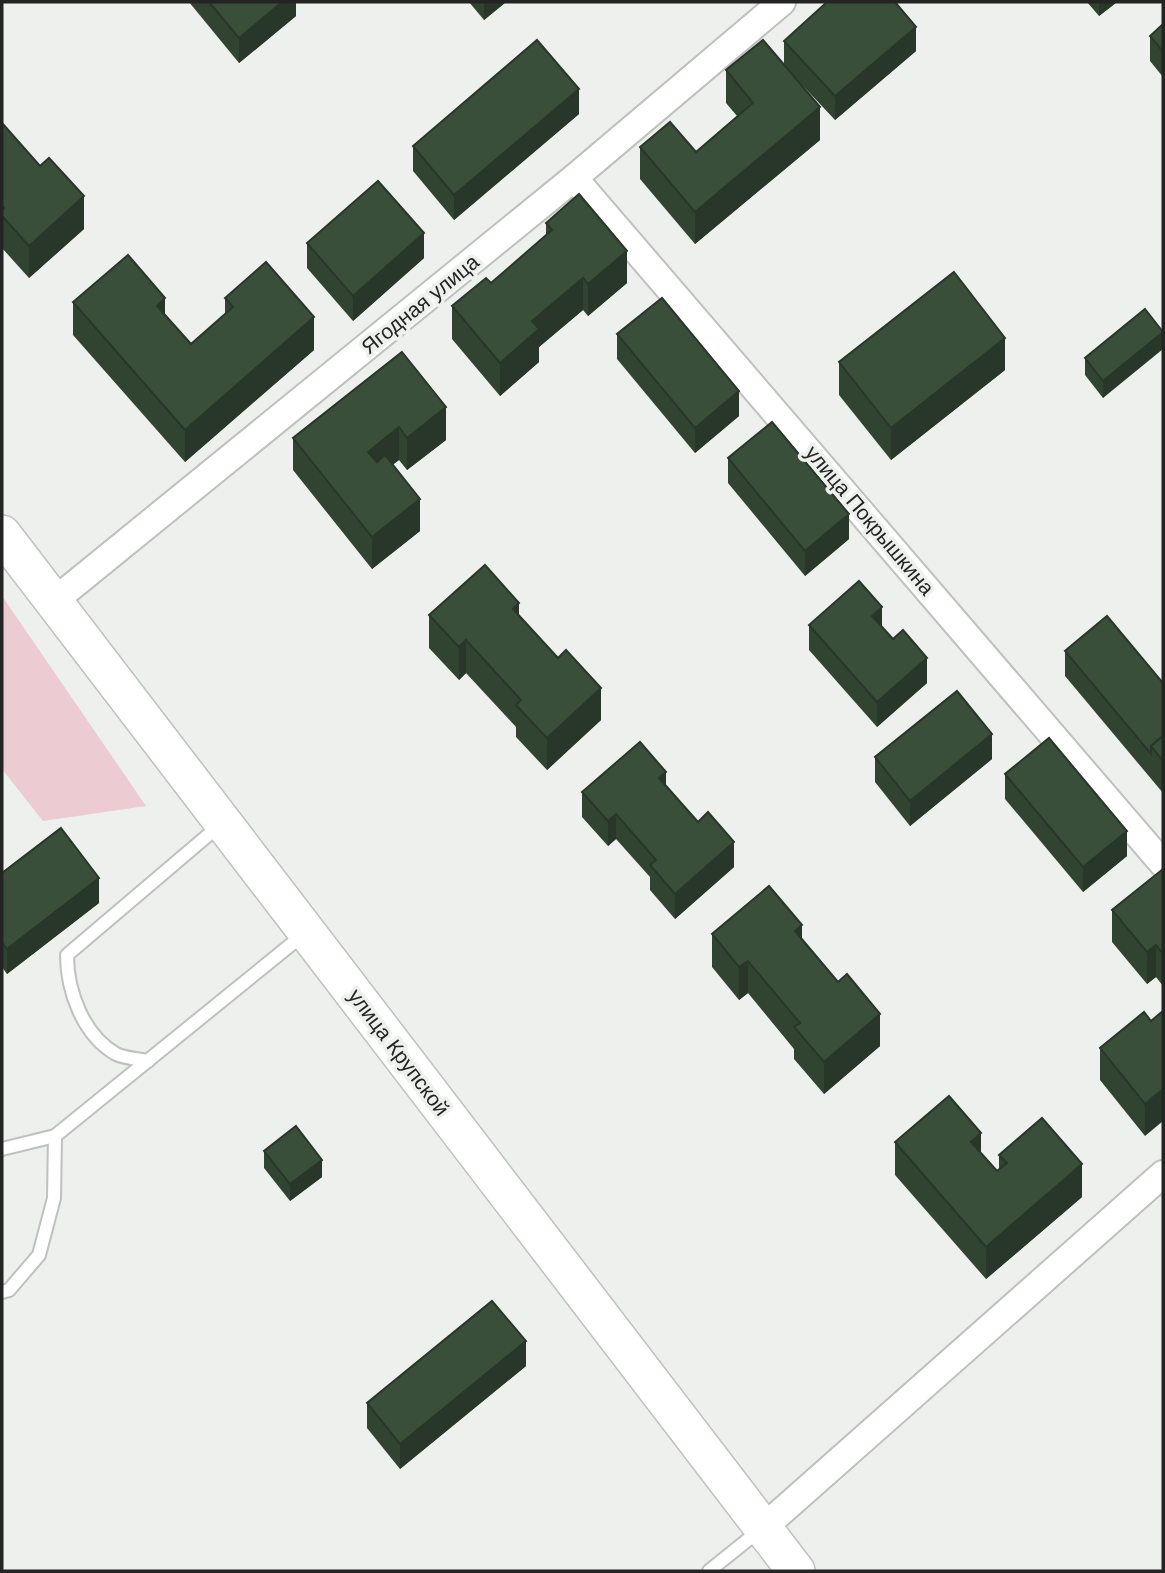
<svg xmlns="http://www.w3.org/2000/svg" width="1165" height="1573" font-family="Arial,sans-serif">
  <rect width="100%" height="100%" fill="#edf0ed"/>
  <path fill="#eccbd2" d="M2 596 146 806 43 821 2 769Z"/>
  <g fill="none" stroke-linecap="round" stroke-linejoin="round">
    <defs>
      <g id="lane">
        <path d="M148 1061C138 1059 124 1058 116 1054 83 1035 67 991 67 955L220 825"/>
        <path d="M2 1149 55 1136"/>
        <path d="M2 1292 9 1290 39 1255 54 1198 55 1136 304 934"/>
        <path d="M709 1571 760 1530"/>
      </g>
      <g id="street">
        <path d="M574 178 1163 864"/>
        <path d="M54 601 574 178 782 2"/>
        <path d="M763 1528 1163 1174"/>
      </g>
      <path id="secondary" d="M2 534 796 1571"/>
    </defs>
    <use href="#lane" stroke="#bec1be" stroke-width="16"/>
    <use href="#street" stroke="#bec1be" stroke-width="30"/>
    <use href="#secondary" stroke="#bec1be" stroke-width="40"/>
    <use href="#lane" stroke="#fff" stroke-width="12"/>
    <use href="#street" stroke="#fff" stroke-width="26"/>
    <use href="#secondary" stroke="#fff" stroke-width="37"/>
  </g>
  <g fill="#314432">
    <path d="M189 2H296V16L239 63Z"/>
    <path d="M469 2H506L484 20Z"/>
    <path d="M1087 2H1117L1099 16Z"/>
    <path d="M1163 24V77L1150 61V36Z"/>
    <path d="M784 41 916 51 835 120 791 73 820 140 695 244 640 179V147L696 152 737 116 726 103V70L784 65Z"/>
    <path d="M579 114 454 220 413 171V146Z"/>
    <path d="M2 123 84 229 29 278 2 248Z"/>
    <path d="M546 223 627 283 588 316 583 310 539 347V362L500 396 452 339V306L491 283 546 236Z"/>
    <path d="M307 243 424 258 353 321 307 268Z"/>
    <path d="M225 298 314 350 185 462 73 335V302L165 315 191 344 225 314Z"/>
    <path d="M1163 331 1103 398 1085 375V358Z"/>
    <path d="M617 334 739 416 695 453 617 359Z"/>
    <path d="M402 352 446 440 407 470 399 460 392 465 420 531 372 569 293 470V438Z"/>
    <path d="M839 362 1005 370 891 460 839 395Z"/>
    <path d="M728 458 849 539 805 576 728 483Z"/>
    <path d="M429 615 519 616 601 720 547 770 516 737V727L466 673 459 680 429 648Z"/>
    <path d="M809 625 882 627 927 683 877 727 809 650Z"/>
    <path d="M1065 651 1163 683V793L1065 676Z"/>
    <path d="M875 757 992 759 910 826 875 782Z"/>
    <path d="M1005 774 1127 856 1083 892 1005 799Z"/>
    <path d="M666 786 734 867 675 919 650 890V877L616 839 608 846 582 817V792Z"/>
    <path d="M1163 869V986L1156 977 1147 984 1112 942V910Z"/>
    <path d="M2 873 99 903 7 974 2 967Z"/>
    <path d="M712 934 802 939 880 1046 824 1094 794 1059V1049L748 993 739 1000 712 967Z"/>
    <path d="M1151 1021 1145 1136 1100 1080V1048Z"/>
    <path d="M895 1142 981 1153 997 1171 999 1169V1155L1082 1197 986 1279 895 1175Z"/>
    <path d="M264 1151 322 1177 290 1201 264 1168Z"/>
    <path d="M526 1366 400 1469 367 1428V1403Z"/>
  </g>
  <g fill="#283729">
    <path d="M282 2H296V16L239 63V38Z"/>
    <path d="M484 2H506L484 20Z"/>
    <path d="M1099 2H1117L1099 16Z"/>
    <path d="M916 27V51L835 120V96Z"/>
    <path d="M579 89V114L454 220V195Z"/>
    <path d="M820 107V140L695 244V212Z"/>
    <path d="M84 196V229L29 278V246Z"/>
    <path d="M424 233V258L353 321V296Z"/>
    <path d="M627 251V283L588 316V284Z"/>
    <path d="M583 278V310L539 347V362L500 396V363L532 321Z"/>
    <path d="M165 298V330L157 306Z"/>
    <path d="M314 317V350L185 462V430Z"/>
    <path d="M1163 332V349L1103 398V381Z"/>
    <path d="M1005 338V370L891 460V428Z"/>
    <path d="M739 391V416L695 453V428Z"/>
    <path d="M446 407V440L407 470V438Z"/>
    <path d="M399 427V460L368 484V452Z"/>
    <path d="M420 499V531L372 569V537Z"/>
    <path d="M849 514V539L805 576V551Z"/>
    <path d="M519 603V635L513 609Z"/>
    <path d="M882 607V632L872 616Z"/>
    <path d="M466 640V673L459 680V647Z"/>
    <path d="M927 658V683L877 727V702Z"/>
    <path d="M601 688V720L547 770V738Z"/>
    <path d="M992 734V759L910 826V801Z"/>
    <path d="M666 772V797L659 778Z"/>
    <path d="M616 814V839L608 846V821Z"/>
    <path d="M1127 831V856L1083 892V867Z"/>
    <path d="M734 842V867L675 919V894Z"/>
    <path d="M99 878V903L7 974V949Z"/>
    <path d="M802 925V958L795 931Z"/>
    <path d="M1156 945V977L1147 984V952Z"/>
    <path d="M748 961V993L739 1000V967Z"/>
    <path d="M880 1014V1046L824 1094V1062Z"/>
    <path d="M1163 1089V1121L1145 1136V1104Z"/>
    <path d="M981 1133V1165L971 1142Z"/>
    <path d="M322 1160V1177L290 1201V1184Z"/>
    <path d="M1082 1164V1197L986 1279V1247Z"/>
    <path d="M526 1341V1366L400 1469V1444Z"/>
  </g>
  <g fill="#394f3a" stroke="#283729" stroke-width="2">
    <path d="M209 2H282L239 38Z"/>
    <path d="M827 2H895L916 27 835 96 784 41Z"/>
    <path d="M1163 24V52L1150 36Z"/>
    <path d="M537 40 579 89 454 195 413 146Z"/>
    <path d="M763 40 820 107 695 212 640 147 670 122 696 152 753 103 726 70Z"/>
    <path d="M2 123 40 166 49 158 84 196 29 246 2 216V210L4 208 2 206Z"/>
    <path d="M378 181 424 233 353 296 307 243Z"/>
    <path d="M579 194 627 251 588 284 583 278 532 321 539 329 500 363 452 306 486 278 491 283 552 230 546 223Z"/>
    <path d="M128 255 165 298 157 306 191 344 233 307 225 298 266 262 314 317 185 430 73 302Z"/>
    <path d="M954 272 1005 338 891 428 839 362Z"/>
    <path d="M662 298 739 391 695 428 617 334Z"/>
    <path d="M1145 309 1163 332 1103 381 1085 358Z"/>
    <path d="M402 352 446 407 407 438 399 427 368 452 377 462 385 455 420 499 372 537 293 438Z"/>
    <path d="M772 422 849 514 805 551 728 458Z"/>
    <path d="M485 565 519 603 513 609 558 658 566 650 601 688 547 738 516 705 521 700 466 640 459 647 429 615Z"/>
    <path d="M859 581 882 607 872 616 893 639 903 630 927 658 877 702 809 625Z"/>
    <path d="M1107 616 1163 683V736L1151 746V754L1065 651Z"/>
    <path d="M957 691 992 734 910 801 875 757Z"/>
    <path d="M1163 736V761L1151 746Z"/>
    <path d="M1049 738 1127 831 1083 867 1005 774Z"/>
    <path d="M640 742 666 772 659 778 698 822 708 812 734 842 675 894 650 865 656 860 616 814 608 821 582 792Z"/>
    <path d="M61 828 99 878 7 949 2 942V873Z"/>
    <path d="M1163 869V954L1156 945 1147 952 1112 910Z"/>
    <path d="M769 886 802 925 795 931 838 982 847 974 880 1014 824 1062 794 1027 800 1023 748 961 739 967 712 934Z"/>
    <path d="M1163 1011V1089L1145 1104 1100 1048 1144 1012 1151 1021Z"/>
    <path d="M949 1096 981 1133 971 1142 997 1171 1007 1163 999 1155 1042 1118 1082 1164 986 1247 895 1142Z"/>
    <path d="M296 1126 322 1160 290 1184 264 1151Z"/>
    <path d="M492 1301 526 1341 400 1444 367 1403Z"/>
  </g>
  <g text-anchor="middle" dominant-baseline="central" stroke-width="7" stroke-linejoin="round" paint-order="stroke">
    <g font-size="21" fill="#232423" stroke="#edf0ed">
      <text transform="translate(420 304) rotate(-39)">Ягодная улица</text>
      <text transform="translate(870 520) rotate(50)">улица Покрышкина</text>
      <text transform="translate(399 1052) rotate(53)">улица Крупской</text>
    </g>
  </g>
  <rect width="1165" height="1573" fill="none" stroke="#232423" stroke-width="7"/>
</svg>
